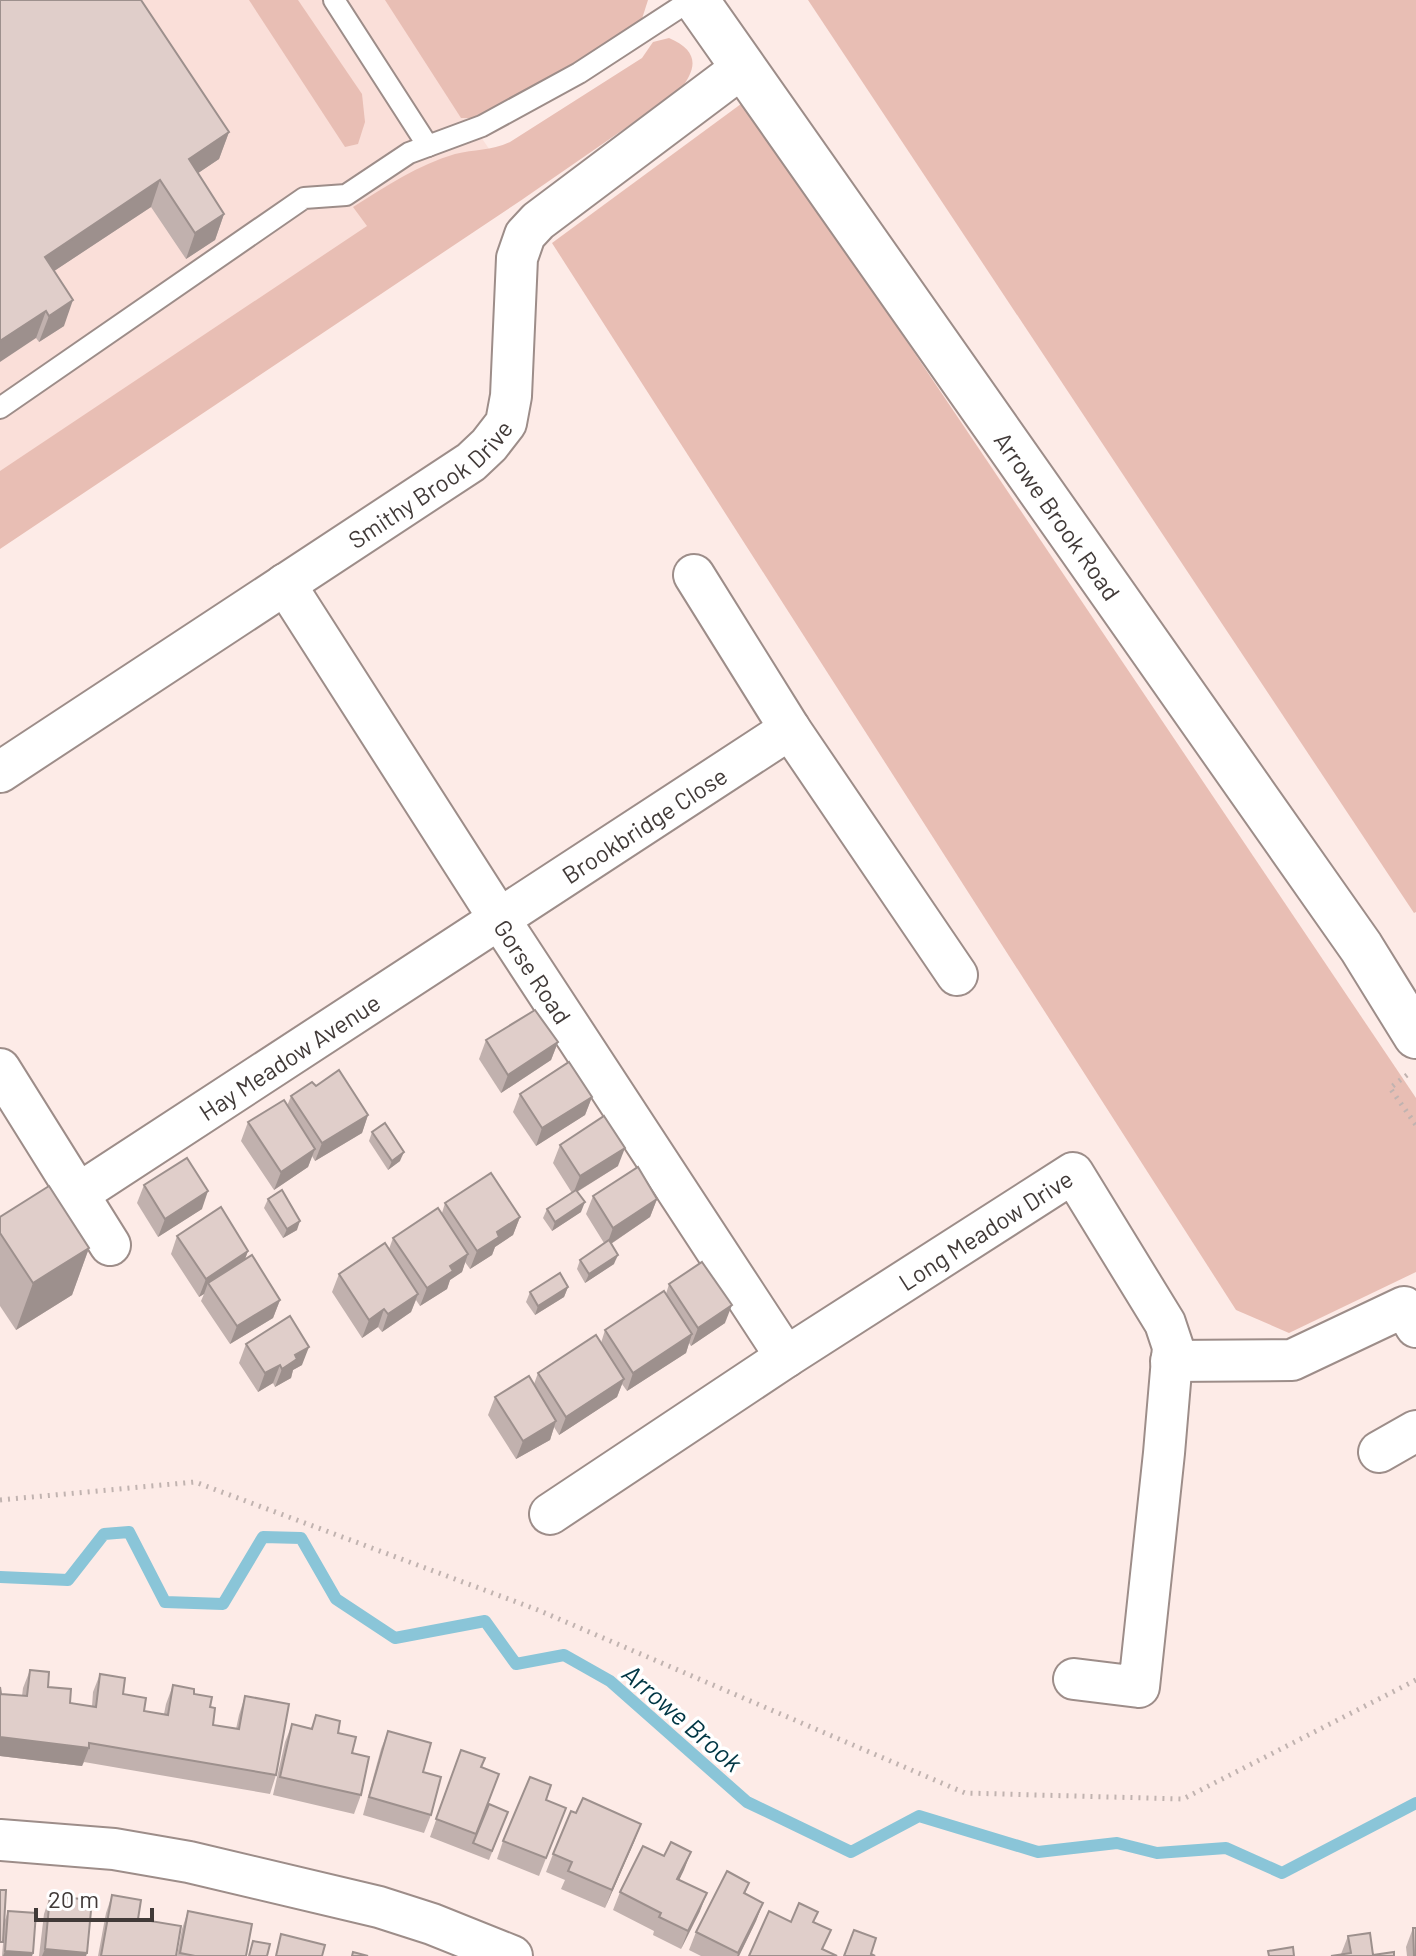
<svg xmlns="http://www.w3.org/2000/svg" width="1416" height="1956" font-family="Barlow,sans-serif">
  <rect width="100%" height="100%" fill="#fdebe7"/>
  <path fill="#fadfd9" d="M0 0H388L523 199 0 543Z"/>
  <g fill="#e8beb4">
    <path d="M249 0H298L362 94 365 122 358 144 345 147Z"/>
    <path d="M385 0H648L640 25 489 118H461Z"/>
    <path d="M808 0H1416V912L1414 913Z"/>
    <path d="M669 38C699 51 698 68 679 91L523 199 0 549V471L367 226 353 207C386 186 418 165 455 154 475 149 490 151 510 142L642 58 653 42Z"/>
    <path d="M745 101 1416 1098V1272L1289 1333 1236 1310 552 243Z"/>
  </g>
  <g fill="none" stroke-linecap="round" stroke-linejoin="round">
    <path stroke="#8ac5d8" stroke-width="12" d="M0 1577 68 1580 104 1534 129 1532 165 1602 223 1604 263 1537 301 1538 336 1599 395 1638 485 1621 516 1664 564 1655 610 1681 747 1802 851 1852 919 1816 1038 1852 1117 1843 1157 1853 1226 1848 1282 1873 1416 1803"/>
    <defs>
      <g id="lane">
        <path d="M334 0 428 146"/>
        <path d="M0 408 304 198 346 195 409 153 482 126 579 73 691 0"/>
      </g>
      <g id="street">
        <path d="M694 575 790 729 957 975"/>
        <path id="s1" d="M285 584 500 920 786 1357"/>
        <path id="s2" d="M0 772 471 462 489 445 506 423 511 396 517 258 525 235 538 221 743 67"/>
        <path d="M0 1069 110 1245"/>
        <path id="s3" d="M78 1194 790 729"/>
        <path d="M1171 1361 1292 1360 1404 1307 1416 1327"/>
        <path d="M1379 1452 1416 1431"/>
        <path id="s4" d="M550 1514 786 1357 1073 1173 1165 1323 1173 1347 1164 1453 1139 1687 1074 1679"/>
        <path d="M0 1840 114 1849 189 1862 379 1907 432 1924 512 1956"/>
      </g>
      <g id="secondary">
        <path id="s5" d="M696 0 1361 947 1416 1036"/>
      </g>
    </defs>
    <use href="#lane" stroke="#9d8d89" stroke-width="24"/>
    <use href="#street" stroke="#9d8d89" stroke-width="44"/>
    <use href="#secondary" stroke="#9d8d89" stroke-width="48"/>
    <g stroke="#c1b3b0" stroke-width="5" stroke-dasharray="2 6" stroke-linecap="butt">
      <path d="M1407 1075 1390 1088 1416 1125"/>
      <path d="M0 1500 195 1482 538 1610 965 1793 1183 1799 1416 1680"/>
    </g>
    <use href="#lane" stroke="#fff" stroke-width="20"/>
    <use href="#street" stroke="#fff" stroke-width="40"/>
    <use href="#secondary" stroke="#fff" stroke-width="44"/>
  </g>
  <g fill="#c1b1ae">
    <path d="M0 0 229 132 219 159 198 173 224 214 215 240 186 259 151 207 54 271 64 326 39 342 36 338Z"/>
    <path d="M486 1040 558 1042 551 1060 501 1093 479 1059Z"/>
    <path d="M316 1086 368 1115 362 1133 315 1161 312 1156 308 1167 274 1190 241 1141 248 1122 287 1106 291 1096Z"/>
    <path d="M520 1094 592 1097 585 1115 536 1146 513 1112Z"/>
    <path d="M372 1132 400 1161 388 1170 369 1141Z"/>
    <path d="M560 1145 618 1166 577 1192 581 1212 552 1231 543 1218 547 1209 572 1193 553 1163Z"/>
    <path d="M144 1185 202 1209 158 1237 137 1203Z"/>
    <path d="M593 1196 657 1199 650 1217 611 1244 614 1264 585 1283 577 1269 580 1260 604 1243 586 1214Z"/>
    <path d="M268 1199 297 1230 283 1238 264 1208Z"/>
    <path d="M445 1203 520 1217 513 1235 495 1247 492 1255 470 1269 465 1262 462 1272 450 1280 447 1289 420 1306 416 1300 411 1312 382 1332 378 1327 362 1338 332 1292 339 1274 389 1249 393 1238 442 1213Z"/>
    <path d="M0 1217 89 1248 72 1295 16 1330 0 1306Z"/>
    <path d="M177 1236 248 1251 245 1259 280 1300 273 1318 230 1344 201 1301 204 1294 199 1297 171 1254Z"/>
    <path d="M669 1284 725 1323 691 1346 689 1343 686 1353 627 1391 622 1384 617 1397 559 1435 554 1427 550 1440 516 1459 488 1415 495 1397 534 1384 538 1373 601 1343 605 1330 666 1294Z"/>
    <path d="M568 1287 564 1297 535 1315 526 1302 530 1292Z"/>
    <path d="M246 1344 302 1365 293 1370 291 1378 275 1387 273 1383 258 1392 239 1363Z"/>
    <path d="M30 1670 48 1687 70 1703 92 1706 93 1692 100 1674 144 1711 164 1714 166 1704 173 1685 194 1694 210 1707 213 1725 236 1729 239 1715 245 1696 276 1775 270 1794 84 1762 82 1766 0 1756V1687L1 1694 22 1696 23 1688Z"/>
    <path d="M316 1715 338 1733 352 1753 361 1795 354 1814 273 1795 285 1742 292 1724 311 1728Z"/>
    <path d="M388 1731 423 1772 431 1815 424 1833 363 1815 381 1749Z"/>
    <path d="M461 1750 481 1767 499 1774 475 1837 508 1812 489 1860 430 1837Z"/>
    <path d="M546 1800 566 1808 539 1876 497 1859 503 1841Z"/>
    <path d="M576 1813 641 1824 634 1842 605 1908 561 1889 565 1880 546 1872 553 1854Z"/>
    <path d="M691 1852 679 1880 700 1911 681 1949 653 1935 654 1931 613 1910 620 1892 664 1856Z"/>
    <path d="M749 1883 745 1894 763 1903 756 1921 739 1956H701L689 1950 696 1932Z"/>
    <path d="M112 1895 138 1919 176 1956H98L106 1913Z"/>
    <path d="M50 1896 87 1953 86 1956H39L44 1914Z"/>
    <path d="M8 1911 33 1953 32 1956H2L5 1920Z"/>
    <path d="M188 1911 246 1956H177L182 1929Z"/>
    <path d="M1413 1928 1416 1956H1407L1406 1947Z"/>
    <path d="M1348 1936 1373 1955 1341 1954Z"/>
  </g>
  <g fill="#9d908d">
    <path d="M229 132 219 159 179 186 189 159Z"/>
    <path d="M160 180 151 207 36 283 45 257Z"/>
    <path d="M224 214 215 240 186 259 195 233Z"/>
    <path d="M73 300 64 326 39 342 49 316Z"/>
    <path d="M46 311 36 338 0 362V341Z"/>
    <path d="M558 1042 551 1060 501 1093 508 1075Z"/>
    <path d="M592 1097 585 1115 536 1146 542 1128Z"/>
    <path d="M368 1115 362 1133 315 1161 322 1143Z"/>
    <path d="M625 1148 618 1166 573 1194 580 1176Z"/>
    <path d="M315 1149 308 1167 274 1190 281 1172Z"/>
    <path d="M404 1152 400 1161 388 1170 392 1161Z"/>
    <path d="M208 1191 202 1209 158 1237 165 1219Z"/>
    <path d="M657 1199 650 1217 606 1247 613 1228Z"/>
    <path d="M585 1202 581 1212 552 1231 555 1222Z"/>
    <path d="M520 1217 513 1235 495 1247 492 1255 470 1269 477 1251 497 1232Z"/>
    <path d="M300 1221 297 1230 283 1238 287 1229Z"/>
    <path d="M89 1248 72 1295 16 1330 33 1283Z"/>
    <path d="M248 1251 241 1270 208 1283 204 1294 199 1297 206 1279Z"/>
    <path d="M468 1254 462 1272 450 1280 447 1289 420 1306 427 1288 450 1266Z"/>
    <path d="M618 1255 614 1264 585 1283 589 1274Z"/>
    <path d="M568 1287 564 1297 535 1315 538 1306Z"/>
    <path d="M418 1294 411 1312 382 1332 388 1314Z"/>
    <path d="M280 1300 273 1318 230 1344 237 1326Z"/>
    <path d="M732 1305 725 1323 691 1346 698 1328Z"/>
    <path d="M384 1309 378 1327 362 1338 369 1320Z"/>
    <path d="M692 1334 686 1353 627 1391 633 1373Z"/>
    <path d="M309 1347 302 1365 293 1370 291 1378 275 1387 282 1369 295 1355Z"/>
    <path d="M280 1365 273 1383 258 1392 265 1373Z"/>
    <path d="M624 1379 617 1397 559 1435 566 1417Z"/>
    <path d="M556 1421 550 1440 516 1459 523 1441Z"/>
    <path d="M0 1737 89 1748 82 1766 0 1756Z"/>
    <path d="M641 1824 634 1842 605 1908 612 1890Z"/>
    <path d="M691 1852 684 1870 671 1897 677 1879Z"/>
    <path d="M707 1893 700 1911 681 1949 688 1931Z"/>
    <path d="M763 1903 756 1921 739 1956H737Z"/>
    <path d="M45 1949 87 1953 86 1956H42Z"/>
    <path d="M5 1951 33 1953 32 1956H3Z"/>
  </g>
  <g fill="#e0ceca" stroke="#9d908d" stroke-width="2">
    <path d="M0 0H141L229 132 189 159 224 214 195 233 160 180 45 257 73 300 49 316 46 311 0 341Z"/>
    <path d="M535 1010 558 1042 508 1075 486 1040Z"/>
    <path d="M569 1062 592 1097 542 1128 520 1094Z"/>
    <path d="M339 1070 368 1115 322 1143 291 1096 312 1082 316 1086Z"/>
    <path d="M284 1100 315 1149 281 1172 248 1122Z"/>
    <path d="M604 1116 625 1148 580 1176 560 1145Z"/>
    <path d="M385 1123 404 1152 392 1161 372 1132Z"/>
    <path d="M187 1158 208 1191 165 1219 144 1185Z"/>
    <path d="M638 1167 657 1199 613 1228 593 1196Z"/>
    <path d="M491 1173 520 1217 497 1232 499 1237 477 1251 445 1203Z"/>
    <path d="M49 1186 89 1248 33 1283 0 1233V1217Z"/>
    <path d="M282 1190 300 1221 287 1229 268 1199Z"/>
    <path d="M576 1190 585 1202 555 1222 547 1209Z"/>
    <path d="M221 1207 248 1251 206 1279 177 1236Z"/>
    <path d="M438 1208 468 1254 450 1266 453 1271 427 1288 393 1238Z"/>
    <path d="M609 1240 618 1255 589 1274 580 1260Z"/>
    <path d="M385 1243 418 1294 388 1314 384 1309 369 1320 339 1274Z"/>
    <path d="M252 1255 280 1300 237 1326 208 1283Z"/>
    <path d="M702 1262 732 1305 698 1328 669 1284Z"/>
    <path d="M560 1273 568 1287 538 1306 530 1292Z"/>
    <path d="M664 1291 692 1334 633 1373 605 1330Z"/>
    <path d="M290 1316 309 1347 295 1355 297 1359 282 1369 280 1365 265 1373 246 1344Z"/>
    <path d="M596 1335 624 1379 566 1417 538 1373Z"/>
    <path d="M529 1376 556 1421 523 1441 495 1397Z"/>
    <path d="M30 1670 49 1672 48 1687 71 1689 70 1703 96 1707 100 1674 125 1678 123 1694 146 1698 144 1711 168 1715 173 1685 194 1689V1694L212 1697 210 1707 215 1708 213 1725 239 1729 245 1696 289 1704 276 1775 89 1743V1748L0 1737V1687L1 1694 27 1696Z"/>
    <path d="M316 1715 340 1721 338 1733 356 1737 352 1753 369 1757 361 1795 280 1777 292 1724 312 1729Z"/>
    <path d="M388 1731 431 1743 423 1772 441 1777 431 1815 369 1797Z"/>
    <path d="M461 1750 485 1758 481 1767 499 1774 476 1834 436 1819Z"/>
    <path d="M530 1777 551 1785 546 1800 566 1808 546 1858 503 1841Z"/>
    <path d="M583 1798 641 1824 612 1890 568 1871 572 1862 553 1854 571 1811 576 1813Z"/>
    <path d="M489 1804 508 1812 492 1851 473 1843Z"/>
    <path d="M671 1842 691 1852 677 1879 707 1893 688 1931 659 1917 661 1913 620 1892 643 1846 664 1856Z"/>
    <path d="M727 1871 749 1883 744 1893 763 1903 738 1953 696 1932Z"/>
    <path d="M0 1890H6L3 1942H0Z"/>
    <path d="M112 1895 141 1900 138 1919 181 1926 176 1956H101Z"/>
    <path d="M50 1896 92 1900 87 1953 45 1949Z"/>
    <path d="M799 1903 818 1912 813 1922 831 1930 822 1949 837 1956H749L769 1911 791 1922Z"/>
    <path d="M8 1911 36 1913 33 1953 5 1951Z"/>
    <path d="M188 1911 252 1924 246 1956H195L180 1953Z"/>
    <path d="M1413 1928H1416V1956H1414Z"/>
    <path d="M854 1930 876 1938 871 1954 875 1956H844Z"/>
    <path d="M1370 1933 1373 1955 1394 1952V1956H1331L1351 1953 1348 1936Z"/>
    <path d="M281 1934 325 1945 322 1956H276Z"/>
    <path d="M253 1941 270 1944 267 1956H249Z"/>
    <path d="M1293 1947 1294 1956H1269L1268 1951Z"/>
    <path d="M353 1952 368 1956H352Z"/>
  </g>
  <g text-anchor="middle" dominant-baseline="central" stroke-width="7" stroke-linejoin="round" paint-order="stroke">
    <g font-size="24" fill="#413a38" stroke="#fff">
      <text stroke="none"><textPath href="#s2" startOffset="518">Smithy Brook Drive</textPath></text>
      <text stroke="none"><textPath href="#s5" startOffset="630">Arrowe Brook Road</textPath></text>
      <text stroke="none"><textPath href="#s3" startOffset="676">Brookbridge Close</textPath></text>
      <text stroke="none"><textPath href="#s1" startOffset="460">Gorse Road</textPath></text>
      <text stroke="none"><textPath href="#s3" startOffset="252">Hay Meadow Avenue</textPath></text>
      <text stroke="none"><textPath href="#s4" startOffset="520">Long Meadow Drive</textPath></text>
    </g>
    <g font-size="26" font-style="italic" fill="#003644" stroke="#fff">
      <text transform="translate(683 1717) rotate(41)">Arrowe Brook</text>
    </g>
  </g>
  <path d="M36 1908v12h116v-12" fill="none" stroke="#413a38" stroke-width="4"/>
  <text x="48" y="1908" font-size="24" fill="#413a38" stroke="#ffffff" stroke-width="6" paint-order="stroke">20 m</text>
</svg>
